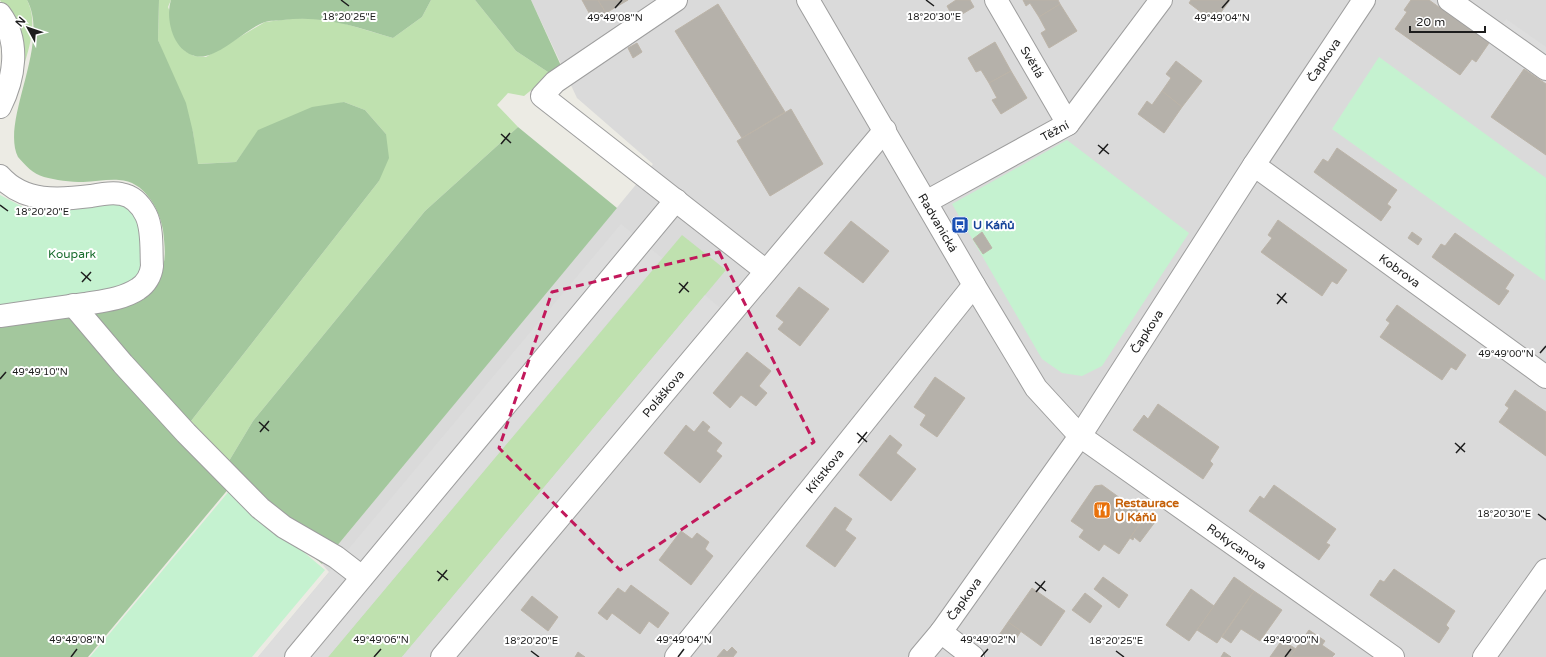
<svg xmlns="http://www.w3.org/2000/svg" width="1546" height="657" font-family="'Varela Round',sans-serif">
  <rect width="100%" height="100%" fill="#ecebe4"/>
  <path fill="#dadada" d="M531 0H1546V657H258L329 572 322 564 653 164 577 98Z"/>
  <g fill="#bfe1af">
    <path d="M0 0H27C39 23 28 52 21 75L3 6Z"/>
    <path d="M159 0H171L168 7 185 51 194 56 206 57 265 22 298 18 332 20 393 38 422 17 431 0H475L516 51 551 74 524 96 508 93 497 105 518 127 425 211 253 421 229 461 191 421 379 181 386 134 365 110 344 102 259 130 236 162 197 164 193 132 158 40Z"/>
    <path d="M682 235 726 270 402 657H328Z"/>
  </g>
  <g fill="#a3c79d">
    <path d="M27 0H159L158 40 186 103 193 132 198 164 236 162 258 130 312 107 344 102 365 110 386 134 389 158 379 181 191 421 229 461 253 421 425 211 518 127 617 208 322 564 230 487 88 657H0V326L159 277C167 261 165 248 163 230 159 208 144 181 119 180 107 179 95 182 83 182 71 182 55 180 44 177 33 174 25 165 18 157 0 121 51 44 27 0Z"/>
    <path d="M171 0H431L422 17 393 38C355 27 324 15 283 20 277 21 270 20 265 22 244 29 217 61 195 56 173 51 165 19 171 0Z"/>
    <path d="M475 0H531L562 68 551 74 516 51Z"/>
  </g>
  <g fill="#c5f2d0">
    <path d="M1379 57 1546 178 1545 281 1332 129Z"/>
    <path d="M1067 140 1189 233 1102 366 1082 376 1062 373 1042 359 952 204Z"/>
    <path d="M0 195 23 207 39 210 117 200 137 215 143 268 126 290 0 307Z"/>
    <path d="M230 490 325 570 252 657H90Z"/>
  </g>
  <g fill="#ddd">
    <path d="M1506 19 1546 47V64L1499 30Z"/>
    <path d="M621 224 662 258 328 657H258Z"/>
    <path d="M705 295 728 315 442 657H402Z"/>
  </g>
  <g fill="#b5b1aa" stroke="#bcb4a8">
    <path d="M582 0H598L606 13 593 20Z"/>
    <path d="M598 0H628L606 13Z"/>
    <path d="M956 0H970L974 7 954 19 947 6Z"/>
    <path d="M1023 0H1058L1060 4 1039 17 1030 3 1026 6Z"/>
    <path d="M1191 0H1230L1214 22 1189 3Z"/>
    <path d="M1411 0H1429L1489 43 1476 62 1472 59 1460 75 1395 29 1407 12 1404 10Z"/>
    <path d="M718 4 785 112 742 138 675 31Z"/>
    <path d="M1060 4 1077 31 1049 48 1041 33 1046 30 1039 17Z"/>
    <path d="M995 42 1011 71 989 83 981 70 976 72 968 58Z"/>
    <path d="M637 43 642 52 633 58 628 48Z"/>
    <path d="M1176 61 1202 81 1182 107 1162 91 1171 78 1166 74Z"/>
    <path d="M1524 69 1546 84V155L1491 117Z"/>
    <path d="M1011 71 1027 98 1001 114 992 100 997 98 989 83Z"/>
    <path d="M1162 91 1182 107 1164 133 1138 114 1147 101 1152 105Z"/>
    <path d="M791 109 823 164 770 196 737 141Z"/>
    <path d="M1337 148 1397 190 1387 204 1391 207 1381 221 1314 172 1323 159 1328 162Z"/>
    <path d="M1278 220 1347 270 1337 284 1332 281 1322 296 1261 252 1272 238 1268 235Z"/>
    <path d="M851 221 889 251 863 283 824 253Z"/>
    <path d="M982 232 992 248 983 254 973 239Z"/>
    <path d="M1412 232 1422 239 1418 245 1408 238Z"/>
    <path d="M1455 233 1514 275 1505 289 1509 291 1499 305 1432 257 1441 244 1445 246Z"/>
    <path d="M799 287 829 309 800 346 778 329 784 322 776 316Z"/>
    <path d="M1397 305 1466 355 1456 370 1451 367 1442 380 1380 337 1390 323 1386 320Z"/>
    <path d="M747 352 771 371 759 386 767 393 756 406 741 395 730 408 713 393Z"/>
    <path d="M935 377 965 398 937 437 920 425 926 415 914 407Z"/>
    <path d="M1515 390 1546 412V456L1499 422 1509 408 1505 405Z"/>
    <path d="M1158 404 1219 447 1210 461 1213 464 1203 479 1133 430 1144 415 1148 419Z"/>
    <path d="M703 421 710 427 707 431 722 443 716 451 722 456 700 483 664 453 686 425 694 432Z"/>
    <path d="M890 435 902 445 896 453 916 469 891 501 859 475Z"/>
    <path d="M1102 485 1145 516 1119 554 1104 544 1099 551 1079 537 1084 530 1071 521 1095 486Z"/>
    <path d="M1274 485 1336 529 1326 543 1330 545 1319 560 1249 511 1260 496 1264 499Z"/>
    <path d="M835 507 852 519 845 530 856 538 835 567 806 546Z"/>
    <path d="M1145 516 1155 522 1140 542 1134 537 1133 540 1130 538Z"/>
    <path d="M681 531 692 539 697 533 709 542 705 549 713 556 691 585 659 560Z"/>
    <path d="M1394 569 1455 611 1446 625 1449 628 1439 643 1370 595 1380 580 1384 582Z"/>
    <path d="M1103 577 1128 595 1119 608 1094 589Z"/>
    <path d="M1234 577 1254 591 1217 643 1197 630Z"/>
    <path d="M631 585 669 613 658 628 649 621 640 634 612 613 607 620 598 613 618 588 625 593Z"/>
    <path d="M1032 588 1065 611 1041 646 1008 622Z"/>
    <path d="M1191 589 1214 606 1189 641 1166 625Z"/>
    <path d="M1254 591 1282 610 1260 641 1241 629 1231 643 1222 637Z"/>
    <path d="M1085 593 1102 606 1090 623 1072 610Z"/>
    <path d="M532 596 558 617 548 631 521 610Z"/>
    <path d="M1008 622 1021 631 1013 644 999 635Z"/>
    <path d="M1309 630 1325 641 1322 645 1335 654 1332 657H1290Z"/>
    <path d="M1282 640 1296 649 1290 657H1270Z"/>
    <path d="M732 647 737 652 733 657H717L724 649 727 652Z"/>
    <path d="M578 652 585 657H575Z"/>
    <path d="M1224 652 1231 657H1221Z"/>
  </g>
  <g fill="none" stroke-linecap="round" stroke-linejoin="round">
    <defs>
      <g id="minor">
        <path d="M676 0 555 82 542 96 766 271"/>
        <path id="s1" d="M808 0 974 285 1036 388 1080 436 1393 657"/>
        <path id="s2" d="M996 0 1068 124"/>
        <path d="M1449 0 1546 69"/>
        <path d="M0 14C21 42 14 79 0 107"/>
        <path id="s3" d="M1254 165 1546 377"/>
        <path d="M0 176C24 203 59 200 91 196 101 194 112 192 121 194 133 196 141 205 146 215 153 229 151 251 152 266 151 275 146 284 138 289 123 299 102 301 85 304 57 308 28 312 0 316"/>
        <path id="s4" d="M926 202 1068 124 1161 0"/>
        <path d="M73 305 123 364 186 433 260 508 284 527 336 557 362 577"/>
        <path d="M941 632 973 657"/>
        <path d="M296 657 676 200"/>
        <path id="s5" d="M442 657 885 130"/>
        <path id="s6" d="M676 657 974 285"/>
        <path id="s7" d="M920 657 941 632 1080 436 1254 165 1364 0"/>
        <path d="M1484 657 1546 570"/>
      </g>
    </defs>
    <use href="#minor" stroke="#9e9e9e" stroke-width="24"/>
    <use href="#minor" stroke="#fff" stroke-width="22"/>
  </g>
  <path fill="none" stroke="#c2185b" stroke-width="3" stroke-dasharray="8 5" stroke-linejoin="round" d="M719 252 814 442 620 570 499 448 552 292Z"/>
  <path fill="none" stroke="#1d1d1d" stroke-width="1.5" d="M341 0 349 6M926 0 934 6M615 8 622 0M1222 8 1229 0M501 134 511 143M501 144 510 133M1098 145 1109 154M1099 154 1108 144M0 205 8 211M81 272 91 281M82 282 91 272M679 283 689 292M679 293 688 282M1277 294 1287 303M1277 304 1286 293M1540 353 1546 346M0 379 6 372M259 422 269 431M260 432 269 421M857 433 867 442M858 443 867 432M1455 443 1465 452M1456 453 1465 443M1538 514 1546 520M437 571 448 580M438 581 447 570M1035 582 1046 591M1036 592 1045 581M531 651 539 657M1116 651 1124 657M71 657 77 649M374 657 381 649M678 657 684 649M981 657 988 649M1285 657 1291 649"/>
  <defs>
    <symbol id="bus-square" viewBox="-11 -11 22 22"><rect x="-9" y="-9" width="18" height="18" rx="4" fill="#1a4fb4" stroke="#fff"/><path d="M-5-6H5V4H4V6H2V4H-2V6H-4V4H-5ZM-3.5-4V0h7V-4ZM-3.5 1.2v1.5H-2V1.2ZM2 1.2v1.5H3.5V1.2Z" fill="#fff"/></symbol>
    <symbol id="restaurant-square" viewBox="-11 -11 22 22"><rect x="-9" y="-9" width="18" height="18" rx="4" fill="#e8710a" stroke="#fff"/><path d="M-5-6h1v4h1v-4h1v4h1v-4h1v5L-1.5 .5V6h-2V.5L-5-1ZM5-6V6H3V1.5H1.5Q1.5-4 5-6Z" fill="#fff"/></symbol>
  </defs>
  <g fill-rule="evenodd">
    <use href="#bus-square" x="950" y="215" width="20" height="20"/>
    <use href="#restaurant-square" x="1092" y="500" width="20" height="20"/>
  </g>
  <g text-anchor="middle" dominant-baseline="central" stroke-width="4" stroke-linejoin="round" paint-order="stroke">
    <g font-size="12" fill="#1d1d1d" stroke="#fff">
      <text stroke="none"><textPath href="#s7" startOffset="721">Čapkova</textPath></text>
      <text stroke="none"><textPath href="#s2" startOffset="72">Světlá</textPath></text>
      <text stroke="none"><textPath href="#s4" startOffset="147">Těžní</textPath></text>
      <text stroke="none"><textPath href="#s1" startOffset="258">Radvanická</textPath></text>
      <text stroke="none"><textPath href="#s3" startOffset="180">Kobrova</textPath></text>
      <text stroke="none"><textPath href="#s7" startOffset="397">Čapkova</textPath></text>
      <text stroke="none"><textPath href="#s5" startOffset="344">Poláškova</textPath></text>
      <text stroke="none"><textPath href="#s6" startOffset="238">Křístkova</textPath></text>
      <text stroke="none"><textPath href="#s1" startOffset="707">Rokycanova</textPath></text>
      <text stroke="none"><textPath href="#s7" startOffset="73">Čapkova</textPath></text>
    </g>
    <g font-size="12" font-weight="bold" fill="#164399" stroke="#fff" text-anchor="start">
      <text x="973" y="225">U Káňů</text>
    </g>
    <g font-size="12" fill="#196c2d" stroke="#fff">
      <text x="72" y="254">Koupark</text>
    </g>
    <g font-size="12" font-weight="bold" fill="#c56008" stroke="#fff" text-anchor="start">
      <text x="1115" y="503">Restaurace<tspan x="1115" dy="14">U Káňů</tspan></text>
    </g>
  </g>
  <g font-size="10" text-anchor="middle" fill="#1d1d1d" stroke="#fff" stroke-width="4" stroke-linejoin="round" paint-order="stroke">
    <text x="349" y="20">18°20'25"E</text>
    <text x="934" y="20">18°20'30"E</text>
    <text x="615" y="21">49°49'08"N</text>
    <text x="1222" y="21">49°49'04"N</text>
    <text x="42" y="215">18°20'20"E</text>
    <text x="1506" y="357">49°49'00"N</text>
    <text x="40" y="375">49°49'10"N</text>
    <text x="1504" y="517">18°20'30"E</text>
    <text x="77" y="643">49°49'08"N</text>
    <text x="381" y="643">49°49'06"N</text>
    <text x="684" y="643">49°49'04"N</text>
    <text x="988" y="643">49°49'02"N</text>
    <text x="1291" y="643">49°49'00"N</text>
    <text x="531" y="644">18°20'20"E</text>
    <text x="1116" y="644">18°20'25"E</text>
  </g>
  <g transform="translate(28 28) rotate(310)" stroke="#ffffff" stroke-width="3" paint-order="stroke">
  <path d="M0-3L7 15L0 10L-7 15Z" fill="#1d1d1d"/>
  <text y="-6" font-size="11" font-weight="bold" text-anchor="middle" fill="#1d1d1d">N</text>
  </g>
  <path d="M1410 26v6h75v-6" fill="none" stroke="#1d1d1d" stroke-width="2"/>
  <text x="1416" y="26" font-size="12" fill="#1d1d1d" stroke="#ffffff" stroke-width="3" paint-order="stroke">20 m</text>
</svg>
